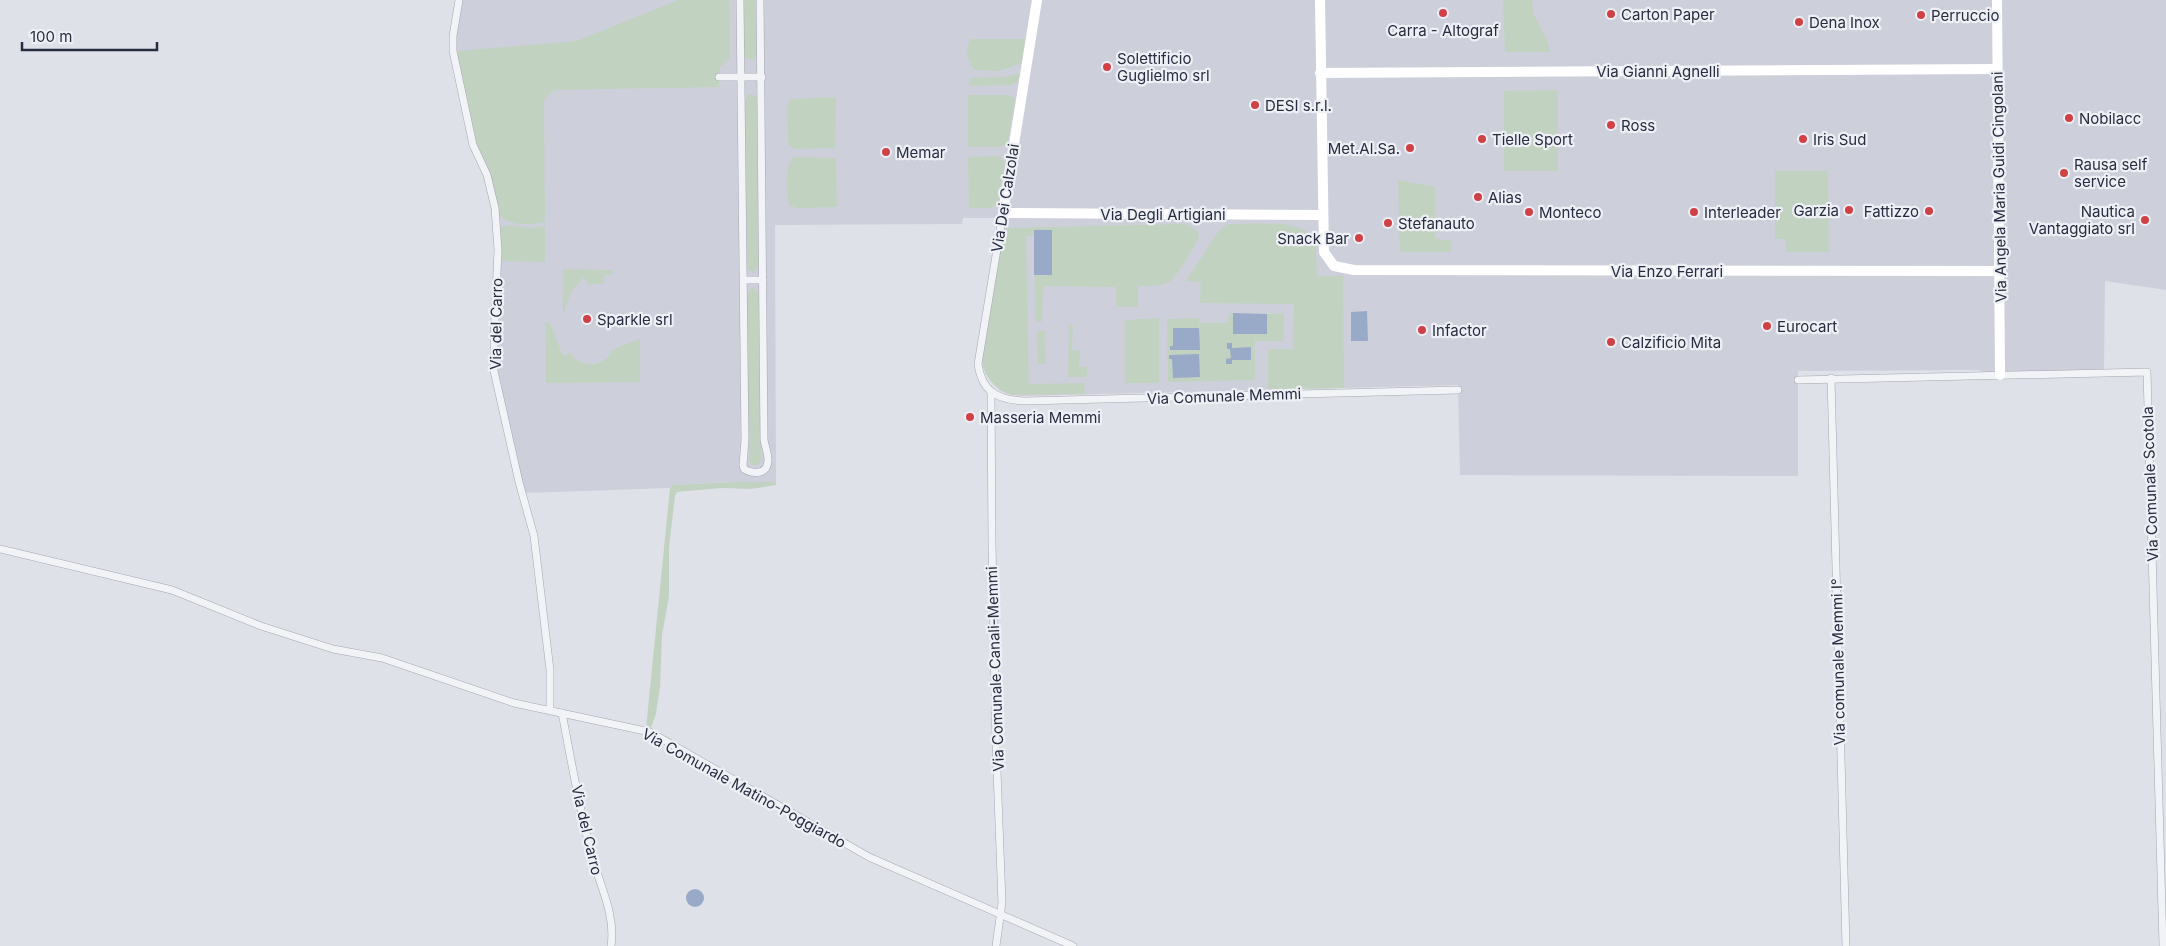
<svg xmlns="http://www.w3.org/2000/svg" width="2166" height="946" font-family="Inter,sans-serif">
  <rect width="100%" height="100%" fill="#dfe1e8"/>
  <path fill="#cdd0da" d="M461 0H2166V290L2105 281 2104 370 1985 372 1978 370 1798 371V476L1460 475 1458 385 1019 396 1000 391 985 372 1004 218H963L962 224 775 225 776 482H734L673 485 670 488 525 493 497 372 496 342 500 230 459 69 455 42Z"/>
  <g fill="#c2d2c0">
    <path d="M678 0H729L730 58 720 67 719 87 554 90 544 100 545 222C529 225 507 227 497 212L477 147 456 51 577 41Z"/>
    <path d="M744 0H756L757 55 753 60 746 58 744 55Z"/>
    <path d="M1503 0H1532L1534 15 1547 40 1550 52H1505Z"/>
    <path d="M970 39H1026L1022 63 999 71 975 70C967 61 965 51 970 39Z"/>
    <path d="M1020 73 1018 82 1012 85 969 86 970 78 1003 77Z"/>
    <path d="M1558 90V171H1504V91Z"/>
    <path d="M752 94 757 98 759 265 754 272 748 270 747 267 745 102 748 95Z"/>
    <path d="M968 95H1008L1014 98 1015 102 1007 145 998 147H968Z"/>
    <path d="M836 97 835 148 796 149 791 147 788 143 787 107 791 99Z"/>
    <path d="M999 156 1005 164 999 202 992 208H969L968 157Z"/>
    <path d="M795 157 836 158 837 207 796 208 789 205C786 194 784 162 795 157Z"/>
    <path d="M1775 171H1828L1829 252H1786L1785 239H1775Z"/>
    <path d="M1398 180 1435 187V238L1451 241V252H1400Z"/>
    <path d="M1186 224 1197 230 1199 236C1195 246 1177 277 1169 282 1159 287 1148 286 1138 286V307H1116V287L1043 286 1042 322 1035 321 1034 235 1026 236 1029 384 1084 383 1085 394 1012 395C996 391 982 375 982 358L1004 228Z"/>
    <path d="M1227 224C1251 225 1301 217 1316 240L1317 276H1343L1344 388 1268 389V349H1293L1294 304 1200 303 1201 282 1186 281 1218 232Z"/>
    <path d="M506 225 531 228 545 226V262L502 261 500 230 501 227Z"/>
    <path d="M563 269 613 270 612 275H604V284H588L584 277 571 292 563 315Z"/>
    <path d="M753 288 759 293 761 461 755 466 751 464 749 460 747 295 750 289Z"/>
    <path d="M1229 313H1233L1234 334H1267V314L1284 313V341H1255V380L1168 382 1167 319 1199 318V323H1228Z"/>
    <path d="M1159 318V383H1125V320Z"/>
    <path d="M545 322 550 323 563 356 570 353C579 365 593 368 606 359 609 356 610 352 613 350 621 345 631 343 640 339V382L546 383Z"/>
    <path d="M1069 325H1073L1072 350 1080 351 1079 367H1087V377H1068Z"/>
    <path d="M1037 331H1045L1046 364H1038Z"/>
    <path d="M734 482H776V485L751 489 722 488 677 492 675 496 669 547V597L662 635 660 687 656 714 650 730 646 728 670 488 673 485Z"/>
  </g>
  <g fill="#99aac9">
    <path d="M1052 230V275H1034V230Z"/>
    <path d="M1367 311 1368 341H1351V312Z"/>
    <path d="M1233 313 1267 314V334H1233Z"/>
    <path d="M1173 328H1199L1200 350H1170V346H1173Z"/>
    <path d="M1227 343H1232V348L1251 347V360H1232V364H1226V359L1231 358 1230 349H1227Z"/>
    <path d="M1199 354 1200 377 1173 378 1172 359H1169V355Z"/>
    <circle cx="695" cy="898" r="9"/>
  </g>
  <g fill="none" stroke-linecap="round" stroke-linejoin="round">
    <defs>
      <g id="street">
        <path d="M459 0 453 36V51L473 145 487 175 495 208 498 250 494 338V371L519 482 534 536 550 670V710"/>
        <path d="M740 0 745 440 743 465 744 469C754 475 768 474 768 460 768 453 765 446 764 440L760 0"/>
        <path d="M719 77H762"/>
        <path d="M1003 213 978 364C982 393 999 400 1025 401L1458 390"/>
        <path d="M744 280H763"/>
        <path d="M1831 378 1846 946"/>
        <path d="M1798 380 2147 372 2163 946"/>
        <path d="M991 392 992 542 996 744 1002 903 996 946"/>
        <path d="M0 549 172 590 261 626 333 649 382 658 514 703 650 732 869 857 1073 946"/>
        <path d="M562 713C571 759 579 807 591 853 599 884 616 914 611 946"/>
      </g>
    </defs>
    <use href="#street" stroke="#a4a7b2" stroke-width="8"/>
    <use href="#street" stroke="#f1f3f7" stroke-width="7"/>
    <g stroke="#fff" stroke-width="10">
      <path d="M1037 0 1003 213 1323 215"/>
      <path d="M1320 0 1324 252 1334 266 1354 270 2001 271"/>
      <path d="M1997 0 2000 375"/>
      <path d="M1320 73 1997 69"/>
    </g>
  </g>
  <g fill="#d04145" stroke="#eef0f6" stroke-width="2">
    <circle cx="1443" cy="13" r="5"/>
    <circle cx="1611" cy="14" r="5"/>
    <circle cx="1921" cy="15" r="5"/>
    <circle cx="1799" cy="22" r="5"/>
    <circle cx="1107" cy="67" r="5"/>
    <circle cx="1255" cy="105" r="5"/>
    <circle cx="2069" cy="118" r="5"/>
    <circle cx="1611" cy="125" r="5"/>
    <circle cx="1482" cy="139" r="5"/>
    <circle cx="1803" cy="139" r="5"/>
    <circle cx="1410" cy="148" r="5"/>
    <circle cx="886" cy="152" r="5"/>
    <circle cx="2064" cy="173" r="5"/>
    <circle cx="1478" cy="197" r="5"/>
    <circle cx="1849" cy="210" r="5"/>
    <circle cx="1929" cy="211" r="5"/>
    <circle cx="1529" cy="212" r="5"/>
    <circle cx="1694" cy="212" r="5"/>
    <circle cx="2145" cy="220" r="5"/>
    <circle cx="1388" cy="223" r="5"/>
    <circle cx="1359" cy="238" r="5"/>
    <circle cx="587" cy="319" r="5"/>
    <circle cx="1767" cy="326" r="5"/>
    <circle cx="1422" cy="330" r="5"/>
    <circle cx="1611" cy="342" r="5"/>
    <circle cx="970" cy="417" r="5"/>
  </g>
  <g text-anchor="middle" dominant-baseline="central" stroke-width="4.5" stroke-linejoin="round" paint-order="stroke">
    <g font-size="15" fill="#272d40" stroke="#eef0f6" text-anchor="start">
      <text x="1621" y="14">Carton Paper</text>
      <text x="1931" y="15">Perruccio</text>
      <text x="1809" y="22">Dena Inox</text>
      <text x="1443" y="30" text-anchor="middle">Carra - Altograf</text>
      <text x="1117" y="58">Solettificio<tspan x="1117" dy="17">Guglielmo srl</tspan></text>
      <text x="1265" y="105">DESI s.r.l.</text>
      <text x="2079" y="118">Nobilacc</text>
      <text x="1621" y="125">Ross</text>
      <text x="1492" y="139">Tielle Sport</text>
      <text x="1813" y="139">Iris Sud</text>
      <text x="1400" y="148" text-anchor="end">Met.Al.Sa.</text>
      <text x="896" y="152">Memar</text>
      <text x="2074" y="164">Rausa self<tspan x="2074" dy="17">service</tspan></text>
      <text x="1488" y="197">Alias</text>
      <text x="1839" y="210" text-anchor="end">Garzia</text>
      <text x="1919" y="211" text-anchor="end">Fattizzo</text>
      <text x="2135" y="211" text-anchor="end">Nautica<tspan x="2135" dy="17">Vantaggiato srl</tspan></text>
      <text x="1539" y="212">Monteco</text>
      <text x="1704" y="212">Interleader</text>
      <text x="1398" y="223">Stefanauto</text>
      <text x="1349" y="238" text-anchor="end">Snack Bar</text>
      <text x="597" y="319">Sparkle srl</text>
      <text x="1777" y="326">Eurocart</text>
      <text x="1432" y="330">Infactor</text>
      <text x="1621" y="342">Calzificio Mita</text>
      <text x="980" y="417">Masseria Memmi</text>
    </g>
    <g font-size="15" fill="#272d40" stroke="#eef0f6">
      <text x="1658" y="71">Via Gianni Agnelli</text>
      <text transform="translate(1999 187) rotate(-91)">Via Angela Maria Guidi Cingolani</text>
      <text transform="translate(1005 198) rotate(-81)">Via Dei Calzolai</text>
      <text x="1163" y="214">Via Degli Artigiani</text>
      <text x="1667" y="271">Via Enzo Ferrari</text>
      <text transform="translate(496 324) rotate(-89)">Via del Carro</text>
      <text transform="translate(1224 396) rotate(-2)">Via Comunale Memmi</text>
      <text transform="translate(2150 484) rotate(-92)">Via Comunale Scotola</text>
      <text transform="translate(1838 662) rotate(-91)">Via comunale Memmi I°</text>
      <text transform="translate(995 669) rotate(-92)">Via Comunale Canali-Memmi</text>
      <text transform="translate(744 788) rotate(29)">Via Comunale Matino-Poggiardo</text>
      <text transform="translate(587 830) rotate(77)">Via del Carro</text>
    </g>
  </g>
  <path d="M22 42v8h135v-8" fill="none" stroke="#272d40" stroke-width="2.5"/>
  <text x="30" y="42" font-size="15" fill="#272d40" stroke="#eef0f6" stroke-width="4" paint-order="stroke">100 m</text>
</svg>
